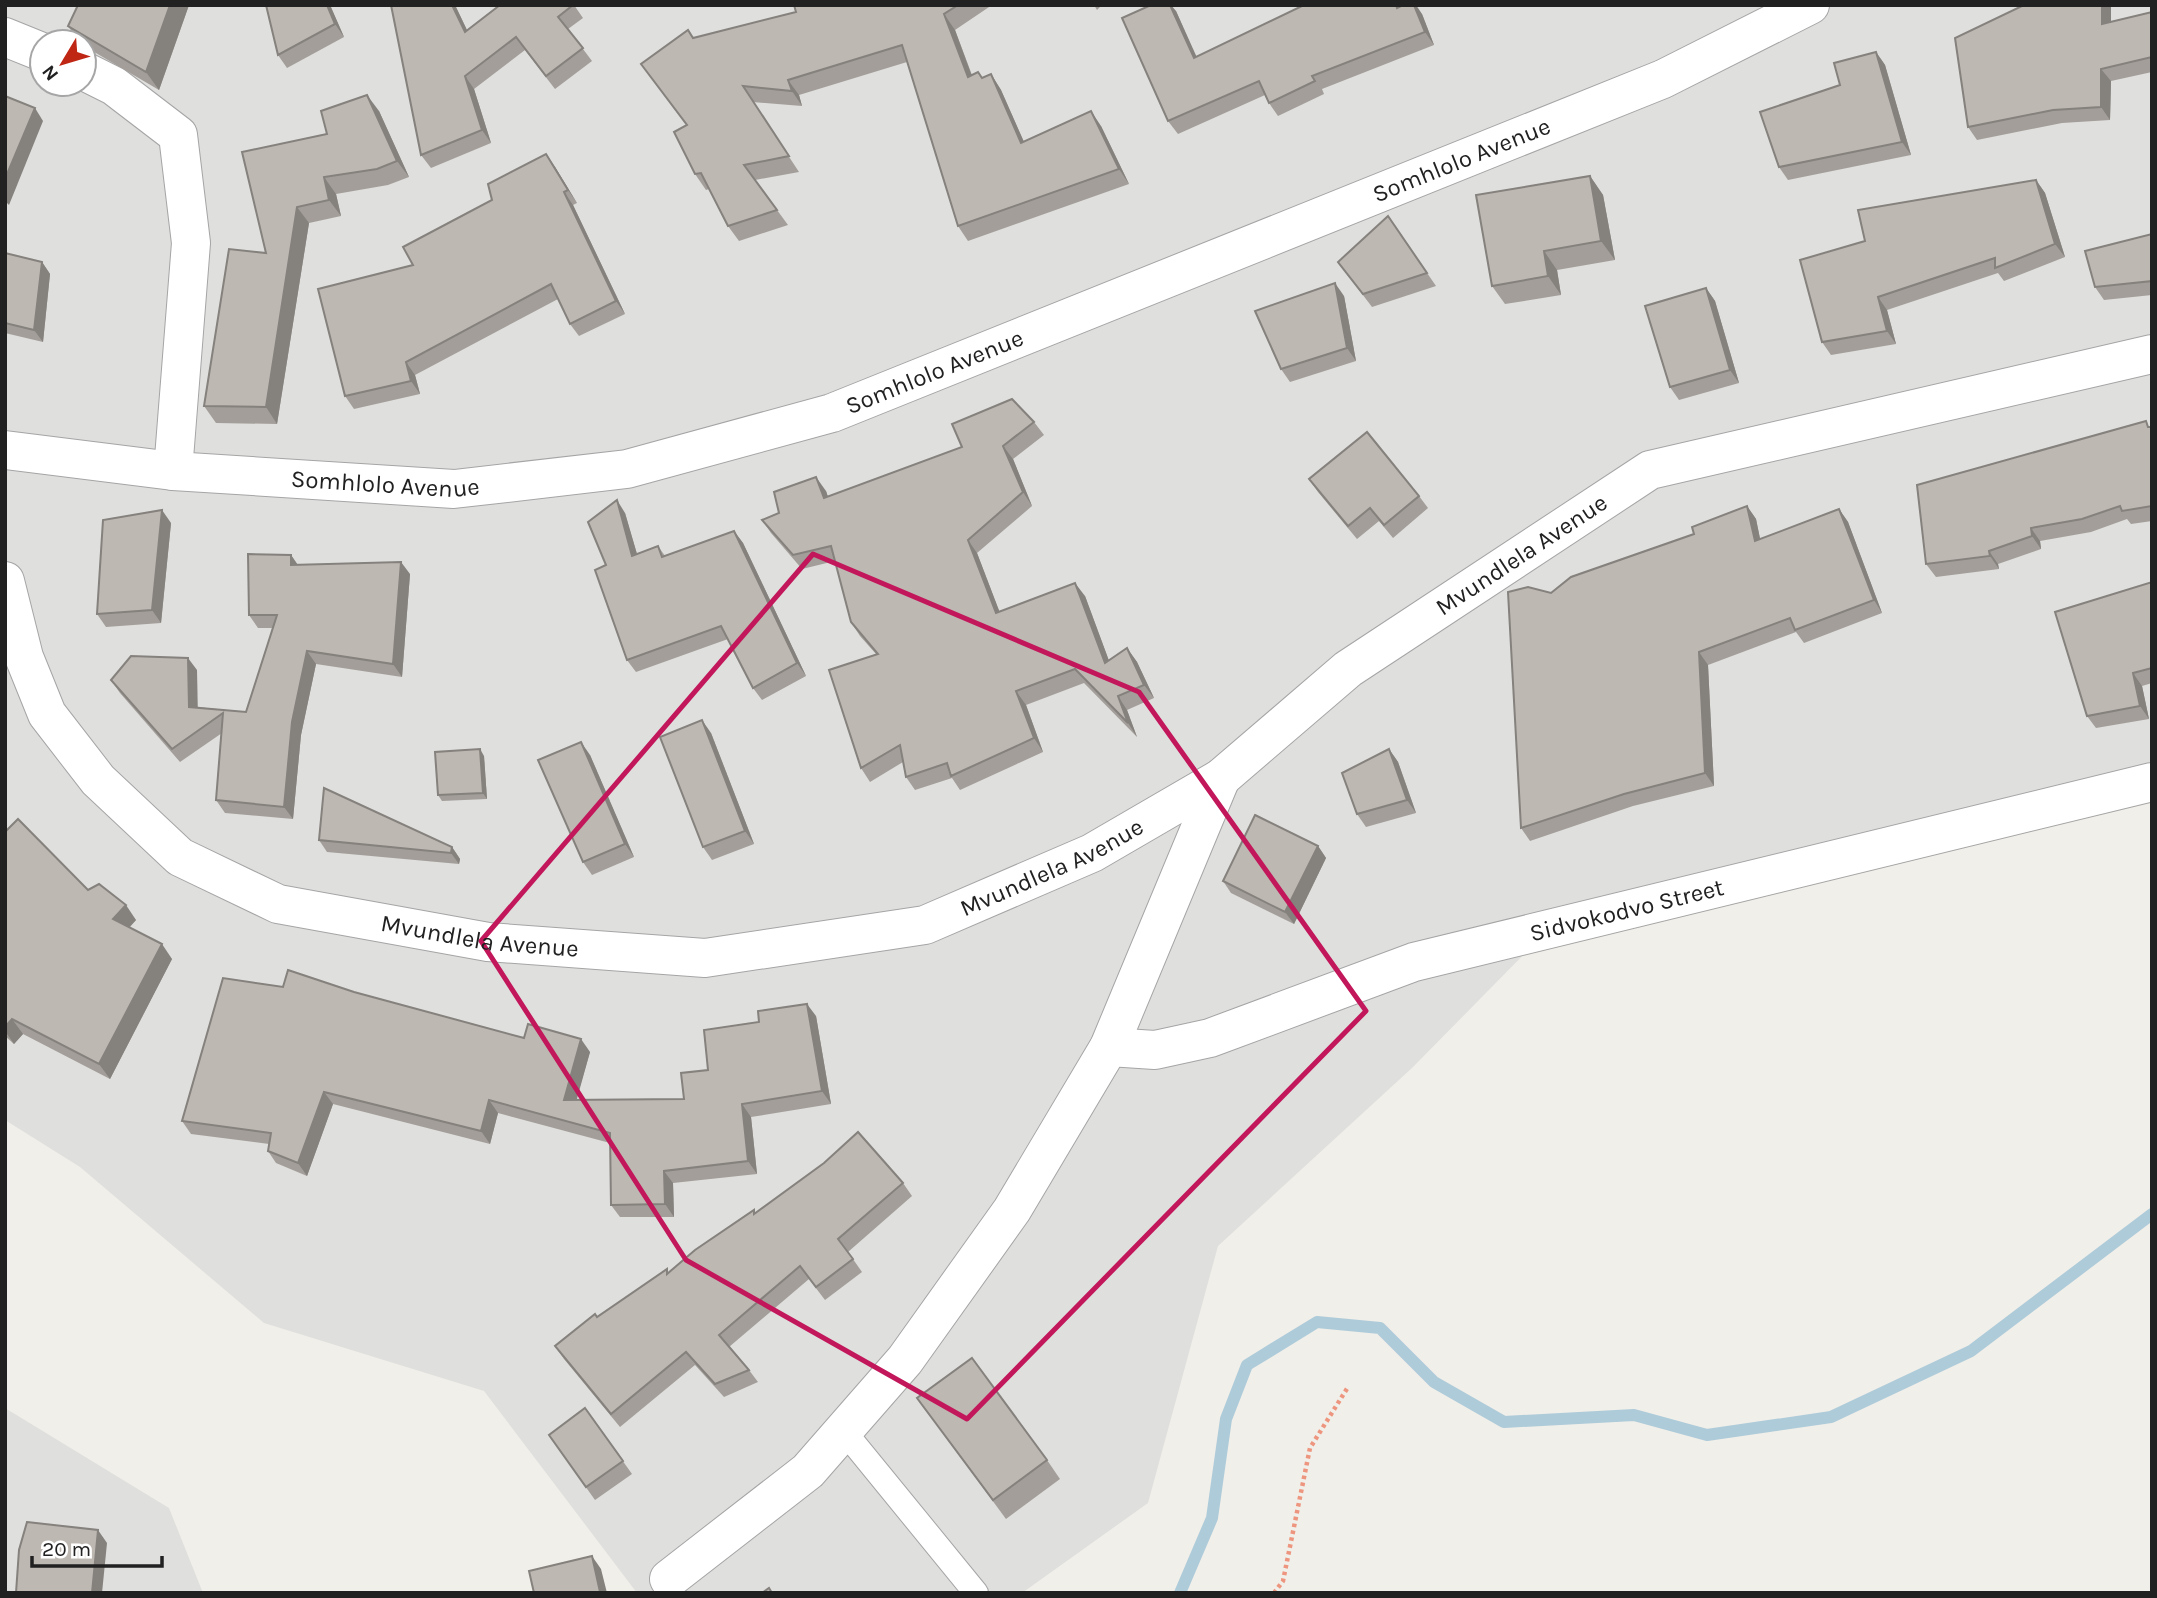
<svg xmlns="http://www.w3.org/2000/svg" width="2157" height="1598" font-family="Karla,sans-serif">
  <rect width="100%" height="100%" fill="#f1efe9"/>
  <g fill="#dfdfde" fill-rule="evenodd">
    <path d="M5 5H2152V782L1549 929 1412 1068 1218 1246 1148 1503 1022 1593H637L484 1391 264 1323 80 1167 5 1120ZM42 42H84V84H42Z"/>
    <path d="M5 1408 169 1508 203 1593H5Z"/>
  </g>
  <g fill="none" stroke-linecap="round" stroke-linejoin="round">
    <path stroke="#aecbda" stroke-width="12" d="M1180 1593 1212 1518 1226 1419 1247 1365 1317 1322 1380 1328 1434 1382 1504 1422 1634 1415 1707 1435 1831 1417 1971 1351 2152 1214"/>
    <defs>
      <path id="lane" d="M843 1430 976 1593"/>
      <g id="street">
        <path d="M5 37 42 52"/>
        <path d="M84 71 114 86 178 135 191 243 173 471"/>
        <path id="s1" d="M5 450 173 471 454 489 627 469 832 413 1663 79 1810 5"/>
        <path id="s2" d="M5 581 24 657 47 714 98 780 180 857 278 904 488 942 705 958 925 925 1092 853 1221 778 1348 669 1650 470 2152 354"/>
        <path id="s3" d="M1109 1047 1155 1050 1210 1038 1414 962 2152 782"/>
        <path d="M669 1579 808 1471 905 1360 1012 1210 1109 1047 1221 778"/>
      </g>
    </defs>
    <use href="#lane" stroke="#a5a5a5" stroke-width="26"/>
    <use href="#street" stroke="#a5a5a5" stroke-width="40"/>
    <path stroke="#ed957e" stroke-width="4.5" stroke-dasharray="3.5 3.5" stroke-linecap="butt" d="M1274 1593 1283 1581 1310 1448 1348 1387"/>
    <use href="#lane" stroke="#fff" stroke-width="24"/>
    <use href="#street" stroke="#fff" stroke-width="38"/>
  </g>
  <g fill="#a39e99">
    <path d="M78 5H189L159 90 84 46V42H79L68 26Z"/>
    <path d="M266 5H330L344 37 287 68 278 55Z"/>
    <path d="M391 5H455L467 30 500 5H574L583 18 568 29 592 61 555 89 525 50 474 89 491 143 431 168 421 155Z"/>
    <path d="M794 5H992L955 30 972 75 982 78 991 74 1001 90 1024 142 1101 126 1129 184 968 241 958 226 907 62 799 95 802 106 753 102 799 172 755 180 788 225 739 241 728 226 709 189 706 190 695 174 687 126 641 64 693 38 796 12Z"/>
    <path d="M1094 5H1102L1097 10Z"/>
    <path d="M1304 5H1400V6L1422 14 1434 45 1322 89 1324 94 1278 116 1269 103 1265 95 1178 134 1168 121 1176 11 1196 57Z"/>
    <path d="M2111 5V22L2152 12V72L2111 81 2110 120 2062 123 1977 140 1968 127Z"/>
    <path d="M1876 52 1885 65 1911 155 1788 180 1779 167 1840 85Z"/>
    <path d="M379 111 409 177 388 185 336 194 341 216 309 223 277 424 216 423 204 406 327 134Z"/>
    <path d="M555 167 577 203 573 205 625 314 579 336 570 324 558 299 415 375 420 394 354 409 345 396 413 265Z"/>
    <path d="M1590 176 1603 195 1615 260 1557 270 1561 295 1505 304 1492 286Z"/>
    <path d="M2036 180 2045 193 2065 257 2004 281 1998 273 1887 310 1896 344 1831 355 1822 342 1865 241Z"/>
    <path d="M1388 216 1436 286 1372 307 1338 262Z"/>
    <path d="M2152 234V295L2104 300 2095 287Z"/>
    <path d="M5 253 42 262 50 274 43 342 5 333Z"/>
    <path d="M1706 288 1715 301 1739 383 1679 400 1670 387Z"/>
    <path d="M1344 296 1356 361 1290 382 1281 369Z"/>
    <path d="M1034 422 1044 435 1013 459 1032 506 977 553 999 611 1085 596 1109 661 1127 648 1137 662 1154 698 1127 710 1137 737 1084 683 1026 705 1043 752 960 790 952 778 915 790 906 777 903 762 870 782 861 768 876 654 860 636 851 622 835 561 802 569 771 533 762 520 779 513 826 491 828 497 962 447Z"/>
    <path d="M2151 427H2152V521L2131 524 2127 519 2091 532 2040 541 2041 549 1998 564 1999 569 1936 577 1926 564Z"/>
    <path d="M1309 479 1419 496 1428 508 1393 538 1379 521 1357 539 1318 492Z"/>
    <path d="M1747 506 1756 519 1760 539 1839 509 1848 522 1882 613 1804 643 1796 632 1708 665 1714 786 1633 806 1530 841 1521 828 1551 593 1694 534Z"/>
    <path d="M625 513 637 554 658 546 665 556 734 531 743 543 806 676 762 700 753 688 728 639 636 672 627 660 606 565Z"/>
    <path d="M171 523 161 623 106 627 97 614Z"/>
    <path d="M291 555 298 565 410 574 402 677 316 664 301 735 293 819 225 813 216 800 222 733 180 762 120 693 111 680 197 670V707L246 712 273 628H258L249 615Z"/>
    <path d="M2152 582V683L2142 686 2149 719 2096 728 2087 716Z"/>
    <path d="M711 733 754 844 712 860 703 847Z"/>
    <path d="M1389 749 1398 762 1416 813 1366 827 1357 814Z"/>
    <path d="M590 755 634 857 592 875 583 862Z"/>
    <path d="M484 756 487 799 442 801 438 795Z"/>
    <path d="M5 832 88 890 136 920 129 928 172 959 110 1079 23 1034 14 1044 5 1036Z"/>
    <path d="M319 840 452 847 460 859 459 864 327 852Z"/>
    <path d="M1318 846 1326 858 1294 924 1231 893 1223 881Z"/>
    <path d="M283 987 354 992 524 1038 590 1052 576 1100 684 1099 708 1070 816 1016 831 1104 751 1117 757 1174 673 1183 674 1217H620L611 1205 610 1143 498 1113 490 1144 333 1104 307 1176 276 1163 268 1151 269 1144 191 1134 182 1121Z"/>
    <path d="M903 1183 912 1196 848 1252 862 1272 825 1300 809 1279 729 1347 749 1370 758 1382 724 1397 695 1365 620 1427 564 1359 555 1346 597 1317 669 1272 756 1213Z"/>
    <path d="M917 1398 1047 1460 1060 1479 1006 1519Z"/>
    <path d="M585 1408 632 1474 595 1500 549 1435Z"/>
  </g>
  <g fill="#85817d">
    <path d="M170 5H189L159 90 146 72Z"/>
    <path d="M327 5H330L344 37 335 24Z"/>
    <path d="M452 5H455L474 45 465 32Z"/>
    <path d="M1170 5H1171L1176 11 1203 71 1194 58Z"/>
    <path d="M1414 5H1416L1422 14 1434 45 1425 32Z"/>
    <path d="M2102 5H2111V37L2102 24Z"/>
    <path d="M944 14 955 30 978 93 968 77Z"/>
    <path d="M1876 52 1885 65 1911 155 1902 142Z"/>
    <path d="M2101 69 2111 81 2110 120 2101 107Z"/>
    <path d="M991 74 1001 90 1031 158 1021 143Z"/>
    <path d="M465 76 474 89 491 143 482 130Z"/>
    <path d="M788 80 799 95 802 106 792 91Z"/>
    <path d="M367 95 379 111 409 177 397 161Z"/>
    <path d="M35 108 43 121 9 205 5 201V179Z"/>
    <path d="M1091 111 1101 126 1129 184 1119 169Z"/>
    <path d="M546 154 555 167 577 203 568 190Z"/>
    <path d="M1590 176 1603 195 1615 260 1601 241Z"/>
    <path d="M324 177 336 194 341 216 329 200Z"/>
    <path d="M2036 180 2045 193 2065 257 2055 244Z"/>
    <path d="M564 192 573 205 625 314 616 301Z"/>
    <path d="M297 207 309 223 277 424 266 407Z"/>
    <path d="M1544 251 1557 270 1561 295 1548 276Z"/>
    <path d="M42 262 50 274 43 342 34 330Z"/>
    <path d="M1335 283 1344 296 1356 361 1347 348Z"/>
    <path d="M1706 288 1715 301 1739 383 1730 370Z"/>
    <path d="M1878 297 1887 310 1896 344 1887 331Z"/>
    <path d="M406 362 415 375 420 394 411 381Z"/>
    <path d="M1003 446 1013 459 1032 506 1023 492Z"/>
    <path d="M816 477 826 491 833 512 824 498Z"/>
    <path d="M617 500 625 513 641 568 632 556Z"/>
    <path d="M1747 506 1756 519 1763 553 1755 541Z"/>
    <path d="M1839 509 1848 522 1882 613 1874 600Z"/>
    <path d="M162 510 171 523 161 623 152 610Z"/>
    <path d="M2031 528 2040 541 2041 549 2032 536Z"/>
    <path d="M734 531 743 543 806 676 797 663Z"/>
    <path d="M968 540 977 553 1005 626 996 613Z"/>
    <path d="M1989 551 1998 564 1999 569 1990 556Z"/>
    <path d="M291 555 299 567 291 565Z"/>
    <path d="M401 562 410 574 402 677 393 664Z"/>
    <path d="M1075 583 1085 596 1115 677 1105 663Z"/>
    <path d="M1127 648 1137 662 1154 698 1144 685Z"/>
    <path d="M307 651 316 664 301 735 293 819 284 807 292 722Z"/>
    <path d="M1699 652 1708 665 1714 786 1705 773Z"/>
    <path d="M188 658 197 670 198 719 189 707Z"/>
    <path d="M2133 673 2142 686 2149 719 2140 706Z"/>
    <path d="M1016 691 1026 705 1043 752 1034 738Z"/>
    <path d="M1118 696 1127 710 1137 737 1128 723Z"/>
    <path d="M702 720 711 733 754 844 745 831Z"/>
    <path d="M581 742 590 755 634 857 625 844Z"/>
    <path d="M480 749 484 756 487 799 483 793Z"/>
    <path d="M1389 749 1398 762 1416 813 1407 800Z"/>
    <path d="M1318 846 1326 858 1294 924 1285 912Z"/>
    <path d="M452 847 460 859 459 864 451 853Z"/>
    <path d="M126 905 136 920 123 934 113 919Z"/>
    <path d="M162 944 172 959 110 1079 99 1064Z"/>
    <path d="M807 1004 816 1016 831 1104 822 1091Z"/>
    <path d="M12 1019 23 1034 14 1044 5 1031V1027Z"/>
    <path d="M581 1039 590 1052 573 1113 564 1100Z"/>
    <path d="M324 1092 333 1104 307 1176 298 1163Z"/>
    <path d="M489 1100 498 1113 490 1144 481 1131Z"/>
    <path d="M742 1104 751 1117 757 1174 748 1161Z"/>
    <path d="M664 1171 673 1183 674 1217 665 1204Z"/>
    <path d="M98 1530 107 1543 102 1593H92Z"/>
    <path d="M592 1556 601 1569 607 1593H601L600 1592Z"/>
  </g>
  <g fill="#beb8b2" stroke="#85817d" stroke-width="2">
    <path d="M78 5H170L146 72 68 26Z"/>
    <path d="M266 5H327L335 24 278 55Z"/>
    <path d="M391 5H452L465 32 500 5H573L558 17 583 48 546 76 516 37 465 76 482 130 421 155Z"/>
    <path d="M794 5H958L944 14 968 77 978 72 982 78 991 74 1021 143 1091 111 1119 169 958 226 902 45 788 80 792 91 743 86 789 156 744 165 777 210 728 226 701 173 695 174 674 132 687 125 641 64 688 30 693 38 796 12Z"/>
    <path d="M1151 5H1170L1194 58 1304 5H1396L1397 8 1403 5H1414L1425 32 1312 76 1315 81 1269 103 1259 81 1168 121 1122 18Z"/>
    <path d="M2024 5H2102V24L2152 12V57L2101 69V107L2053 110 1968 127 1955 38Z"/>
    <path d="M1876 52 1902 142 1779 167 1760 112 1840 85 1834 63Z"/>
    <path d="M367 95 397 161 377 169 324 177 329 200 297 207 266 407 204 406 229 249 266 253 242 152 327 134 321 111Z"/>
    <path d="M5 96 35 108 5 179Z"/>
    <path d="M546 154 568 190 564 192 616 301 570 324 551 284 406 362 411 381 345 396 318 289 413 265 403 247 492 200 488 184Z"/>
    <path d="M1590 176 1601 241 1544 251 1548 276 1492 286 1476 195Z"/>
    <path d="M2036 180 2055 244 1995 268V258L1878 297 1887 331 1822 342 1800 260 1865 241 1858 210Z"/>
    <path d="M1388 216 1427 273 1363 294 1338 262Z"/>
    <path d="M2152 234V281L2095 287 2085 251Z"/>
    <path d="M5 253 42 262 34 330 5 323Z"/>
    <path d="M1335 283 1347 348 1281 369 1255 311Z"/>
    <path d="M1706 288 1730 370 1670 387 1645 306Z"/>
    <path d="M1012 399 1034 422 1003 446 1023 492 968 540 996 613 1075 583 1105 663 1127 648 1144 685 1118 696 1128 723 1075 669 1016 691 1034 738 951 776 947 763 906 777 900 745 861 768 829 670 878 654 851 622 831 546 793 555 762 520 779 513 774 492 816 477 824 498 962 447 952 424Z"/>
    <path d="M2146 421 2148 427H2152V506L2122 511 2120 506 2082 519 2031 528 2032 536 1989 551 1990 556 1926 564 1917 485Z"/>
    <path d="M1367 432 1419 496 1384 525 1370 508 1348 526 1309 479Z"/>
    <path d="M617 500 632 556 658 546 662 557 734 531 797 663 753 688 721 626 627 660 595 570 606 565 588 522Z"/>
    <path d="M1747 506 1755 541 1839 509 1874 600 1795 630 1790 618 1699 652 1705 773 1624 794 1521 828 1508 592 1528 587 1551 593 1571 577 1694 534 1692 527Z"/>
    <path d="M162 510 152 610 97 614 103 520Z"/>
    <path d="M248 554 291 555V565L401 562 393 664 307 651 292 722 284 807 216 800 223 713 172 749 111 680 131 656 188 658 189 707 246 712 277 615H249Z"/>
    <path d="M2152 582V668L2133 673 2140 706 2087 716 2055 612Z"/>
    <path d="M702 720 745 831 703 847 660 737Z"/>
    <path d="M581 742 625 844 583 862 538 760Z"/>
    <path d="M480 749 483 793 438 795 435 752Z"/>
    <path d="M1389 749 1407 800 1357 814 1342 773Z"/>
    <path d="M324 788 452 847 451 853 319 840Z"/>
    <path d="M1255 815 1318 846 1285 912 1223 881Z"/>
    <path d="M18 819 88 890 99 884 126 905 113 919 162 944 99 1064 12 1019 5 1027V832Z"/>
    <path d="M288 970 354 992 524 1038 528 1024 581 1039 564 1100 684 1099 681 1073 708 1070 704 1030 759 1022 758 1011 807 1004 822 1091 742 1104 748 1161 664 1171 665 1204 611 1205 610 1133 489 1100 481 1131 324 1092 298 1163 268 1151 271 1133 182 1121 223 978 283 987Z"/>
    <path d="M858 1132 903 1183 838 1239 853 1259 816 1287 800 1266 719 1335 749 1370 715 1384 686 1352 611 1414 555 1346 595 1314 597 1317 667 1269V1274L695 1250 754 1210V1214L824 1163Z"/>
    <path d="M972 1358 1047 1460 993 1500 917 1398Z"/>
    <path d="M585 1408 623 1461 586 1487 549 1435Z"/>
    <path d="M27 1522 98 1530 92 1593H16L19 1550Z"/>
    <path d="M592 1556 600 1592 595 1593H534L529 1571Z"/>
    <path d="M769 1588 772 1593H762Z"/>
  </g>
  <path fill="none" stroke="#c2185b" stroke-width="5" stroke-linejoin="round" d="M813 554 1139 692 1366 1011 967 1419 686 1260 481 941Z"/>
  <g text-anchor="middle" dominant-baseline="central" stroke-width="5" stroke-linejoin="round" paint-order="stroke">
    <g font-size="24" fill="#212121" stroke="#fff">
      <text stroke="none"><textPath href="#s1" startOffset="1516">Somhlolo Avenue</textPath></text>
      <text stroke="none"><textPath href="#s1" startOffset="948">Somhlolo Avenue</textPath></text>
      <text stroke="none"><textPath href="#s1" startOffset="382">Somhlolo Avenue</textPath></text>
      <text stroke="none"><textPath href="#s2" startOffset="1804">Mvundlela Avenue</textPath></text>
      <text stroke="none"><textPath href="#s2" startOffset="1237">Mvundlela Avenue</textPath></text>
      <text stroke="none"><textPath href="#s3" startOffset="539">Sidvokodvo Street</textPath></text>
      <text stroke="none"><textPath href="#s2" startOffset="649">Mvundlela Avenue</textPath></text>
    </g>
  </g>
  <rect width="2157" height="1598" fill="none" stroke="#212121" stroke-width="14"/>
  <g transform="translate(63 63) rotate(232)"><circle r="33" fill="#ffffff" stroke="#a6a6a6" stroke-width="2"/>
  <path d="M0-5L12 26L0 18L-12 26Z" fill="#bf2614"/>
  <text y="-10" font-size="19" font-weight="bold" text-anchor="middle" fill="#212121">N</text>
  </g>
  <path d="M32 1556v10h130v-10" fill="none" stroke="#212121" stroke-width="3.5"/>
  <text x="42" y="1556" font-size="21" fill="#212121" stroke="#ffffff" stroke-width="5" paint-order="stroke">20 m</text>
</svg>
